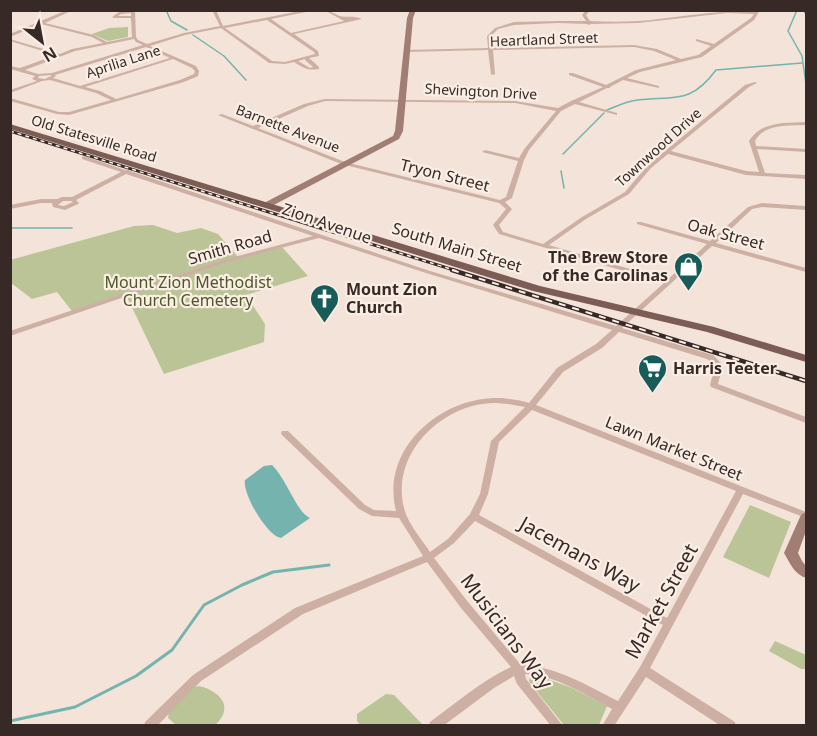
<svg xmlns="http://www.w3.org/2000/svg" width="817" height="736" font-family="'Noto Sans',sans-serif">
  <rect width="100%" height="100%" fill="#f4e3d8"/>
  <g fill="#bbc497">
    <path d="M128 27V37L108 41 92 34 109 28Z"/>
    <path d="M153 225 177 233 201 228 218 234 239 258 282 247 308 276 246 295 265 324 264 342 164 374 125 293 72 311 57 292 32 299 11 283 10 260 134 226Z"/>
    <path d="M750 505 791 522 769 578 723 557Z"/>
    <path d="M775 641 806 655V669H801L769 651Z"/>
    <path d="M534 674 572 688 607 706 599 725H564L532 686 529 681 530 676Z"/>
    <path d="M199 686C220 691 235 707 215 725H176L168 718 169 712 194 687Z"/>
    <path d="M386 694 394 695 423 725H360L357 721V714Z"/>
  </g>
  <path fill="#74b3ae" d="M272 465C286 478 297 513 310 518L281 538C267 536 242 493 245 480L264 466Z"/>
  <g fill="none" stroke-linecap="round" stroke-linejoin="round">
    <g stroke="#74b3ae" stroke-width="1.5">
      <path d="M166 10 171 21 187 30"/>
      <path d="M797 10 788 31 802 56 806 84"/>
      <path d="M803 10 806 14"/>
      <path d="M193 35 224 56 246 80"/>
      <path d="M607 110C617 106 627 101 638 100 675 96 691 104 716 70L802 63"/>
      <path d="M563 154 604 113"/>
      <path d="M561 171 564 188"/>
      <path d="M10 228H72"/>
    </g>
    <path stroke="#74b3ae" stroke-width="3" d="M10 721 75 707 136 676 172 650 204 605 242 585 273 572 329 565"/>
    <g fill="#cdb0a3" fill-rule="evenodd">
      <path d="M67 10H73L45 23 94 35 107 42 132 37 131 18H114L112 17 119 12 135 10 136 37 138 40 147 44 184 33 220 26 212 10H216L223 26 305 10H316L271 19 291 33 344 21 324 10C332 11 334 14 340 16 348 18 353 15 362 19L294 34 318 51 319 56 309 58 319 67V69C307 71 304 68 294 62L285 64 269 63 221 28 185 35 150 46 196 66 199 71 198 76 184 82 69 115 57 114 10 101V98L59 112H69L111 100 96 93 50 80 42 81 10 93V90L37 81 32 79 35 76 10 69V66L20 68 56 55 10 41V39L60 54 72 49 103 43 92 37 41 24 10 37V34ZM131 13V16H118L121 14ZM267 20 314 52 315 54 285 62 272 61 225 28ZM134 39 136 42 143 45 52 73 38 74 25 70 75 51ZM146 47 170 58 80 86 53 78 56 76 55 75ZM173 59 192 68 195 71 194 74 180 80 116 99 100 91 85 87ZM305 59V60L313 67 310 68 298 61ZM39 76 51 75V76L45 79 38 78Z"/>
      <path d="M586 10H591L586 15 590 21C610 22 631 22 651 20 686 16 720 10 755 12L756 10H760L754 20 702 57 640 72 627 78 659 86V88L623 80 610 87V88H607L579 102 617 113V115L575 104 561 111 529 150 524 160 512 198 505 202 512 209 499 225 503 232 543 244 582 217 625 192 647 166 745 85 755 82 757 83 749 87 671 151 746 171 759 172 749 141C761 121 786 123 806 122V125C788 126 765 123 755 141L756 146 806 149V152L757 149 765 173 806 175V179L746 175 668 154 651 168 629 194 586 219 549 245 667 280 707 244 637 224V222H641L710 241 748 207 762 203 806 206V210L762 207 752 209 716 243 806 268V272L712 246 622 328 713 355 723 365 718 384 806 417V423L711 387 710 385 715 366 707 359 619 332 602 348 563 372 536 405 806 512V518L743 494 650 668 735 722 736 726H721L646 677 614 726H602L612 709C585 695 556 675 525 674L526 679 563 726H551L517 684 514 676 494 688 443 726H429L430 722C456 703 481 681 511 667L461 608 427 562 303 614 201 681 157 726H144L145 722 193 675 295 608 423 556 399 518 372 516 359 509 282 435 281 433 282 431H288L365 505 374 510 396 511C380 448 442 395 502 398 511 399 521 400 529 403L557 368 596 344 612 330 426 273 319 238 227 262 10 336V331L223 260 313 236 126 174 76 200 79 203 78 204 65 210 53 207 52 203H41L10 209V205L41 199H57L62 197H72L121 172 82 159V157L84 156 125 170H129L130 171 430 271 616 326 664 283 499 234 493 225 506 209 499 203 341 164 218 115 222 114 253 126 304 104 325 99 515 101 558 108 571 101 603 87 569 75V73H573L606 85 636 70 676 60 654 51 634 47 493 50 495 74 493 75 491 74 488 50 406 52 404 51 406 50 488 48 487 36 495 28 514 22 558 21H586L582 15ZM727 13 754 14 751 18 714 44 696 39V41L711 46 698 55 681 59 657 49 634 45 492 48 491 36 498 29 514 25 558 23 587 24 589 25 591 24 638 23ZM325 101 515 103 556 111 525 148 519 158 485 150 482 152 518 161 506 197 500 200 345 162 258 128 308 106ZM63 201H71L73 202 64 206 58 205ZM496 403 508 404 525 407 491 441 480 494 470 514 448 539 430 552C421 538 408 524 404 508 392 461 429 418 472 406 480 404 488 403 496 403ZM532 410 736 491 667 618 479 515 488 494 499 442ZM475 521 663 625 640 667 618 701C588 686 556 666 521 665L468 602 434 558 454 543Z"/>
    </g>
    <g fill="#a17e74" fill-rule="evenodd">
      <path d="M410 10H416L413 18 403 131 399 139 270 207H264V203L393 136 395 131 407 18Z"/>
      <path d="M806 512V531L798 553 802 561 806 566V578C794 574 790 563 784 553L800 517 802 514Z"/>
    </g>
    <path fill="#7b5d55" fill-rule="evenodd" d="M10 124 540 286 714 327 806 355V362L707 332 533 291 10 129Z"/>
    <defs>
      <path id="rail-far1" d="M10 131 457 271"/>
      <path id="rail" d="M452 270 806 381"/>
    </defs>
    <use href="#rail-far1" stroke="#372926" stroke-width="3"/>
    <use href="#rail" stroke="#372926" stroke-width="4.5"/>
    <use href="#rail-far1" stroke="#fbeee5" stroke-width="1.5" stroke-dasharray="4" stroke-linecap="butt"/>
    <use href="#rail" stroke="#fbeee5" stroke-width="2" stroke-dasharray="7" stroke-linecap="butt"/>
  </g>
  <defs>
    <symbol id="shop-pin" viewBox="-11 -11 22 30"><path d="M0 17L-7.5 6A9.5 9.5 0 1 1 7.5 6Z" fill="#175c58" stroke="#fbeee5"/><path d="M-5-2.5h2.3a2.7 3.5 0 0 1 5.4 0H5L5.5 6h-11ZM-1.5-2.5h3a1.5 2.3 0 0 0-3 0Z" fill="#fff"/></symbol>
    <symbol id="church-pin" viewBox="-11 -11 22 30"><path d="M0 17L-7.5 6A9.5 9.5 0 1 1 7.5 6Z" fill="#175c58" stroke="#fbeee5"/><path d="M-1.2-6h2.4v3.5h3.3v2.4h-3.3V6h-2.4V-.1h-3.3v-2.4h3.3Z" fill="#fff"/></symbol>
    <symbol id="supermarket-pin" viewBox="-11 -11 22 30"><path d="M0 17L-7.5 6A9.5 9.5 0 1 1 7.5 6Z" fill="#175c58" stroke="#fbeee5"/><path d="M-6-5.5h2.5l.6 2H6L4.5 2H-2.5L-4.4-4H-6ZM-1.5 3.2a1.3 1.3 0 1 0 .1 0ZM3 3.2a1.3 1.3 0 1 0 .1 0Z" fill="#fff"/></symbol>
  </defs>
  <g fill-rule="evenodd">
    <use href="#shop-pin" x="672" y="250" width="33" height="45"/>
    <use href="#church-pin" x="308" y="282" width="33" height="45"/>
    <use href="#supermarket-pin" x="636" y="352" width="33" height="45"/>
  </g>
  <g text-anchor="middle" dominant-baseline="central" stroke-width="4.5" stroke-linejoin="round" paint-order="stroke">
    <g font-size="14" fill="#372926" stroke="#fbeee5">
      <text transform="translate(544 39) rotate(-2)">Heartland Street</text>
      <text transform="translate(123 61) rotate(-18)">Aprilia Lane</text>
      <text transform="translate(481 91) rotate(3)">Shevington Drive</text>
      <text transform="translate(288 128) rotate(21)">Barnette Avenue</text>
      <text transform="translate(94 138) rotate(17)">Old Statesville Road</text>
      <text transform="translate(658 147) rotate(-42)">Townwood Drive</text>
    </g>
    <g font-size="16" fill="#372926" stroke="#fbeee5">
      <text transform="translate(445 175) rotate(14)">Tryon Street</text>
      <text transform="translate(327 223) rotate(19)">Zion Avenue</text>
      <text transform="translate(726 234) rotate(15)">Oak Street</text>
      <text transform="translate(230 247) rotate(-16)">Smith Road</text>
      <text transform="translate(457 247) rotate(17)">South Main Street</text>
      <text transform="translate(674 448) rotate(22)">Lawn Market Street</text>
    </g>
    <g font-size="16" font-weight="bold" fill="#372926" stroke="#fbeee5" text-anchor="start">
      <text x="668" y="257" text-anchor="end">The Brew Store<tspan x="668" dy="18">of the Carolinas</tspan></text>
      <text x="346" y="289">Mount Zion<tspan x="346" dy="18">Church</tspan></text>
      <text x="673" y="368">Harris Teeter</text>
    </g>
    <g font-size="16" fill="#4c5827" stroke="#fbeee5">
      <text x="188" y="282">Mount Zion Methodist<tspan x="188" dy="18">Church Cemetery</tspan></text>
    </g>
    <g font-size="20" fill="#372926" stroke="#fbeee5">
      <text transform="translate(580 554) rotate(29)">Jacemans Way</text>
      <text transform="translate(661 601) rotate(-61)">Market Street</text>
      <text transform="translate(507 631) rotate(53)">Musicians Way</text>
    </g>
  </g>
  <rect width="817" height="736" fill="none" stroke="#372926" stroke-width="24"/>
  <g transform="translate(42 42) rotate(149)" stroke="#fbeee5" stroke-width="4.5" paint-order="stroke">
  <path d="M0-4.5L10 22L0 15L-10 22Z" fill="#372926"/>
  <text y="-9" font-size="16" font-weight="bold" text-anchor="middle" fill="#372926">N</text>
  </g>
</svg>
